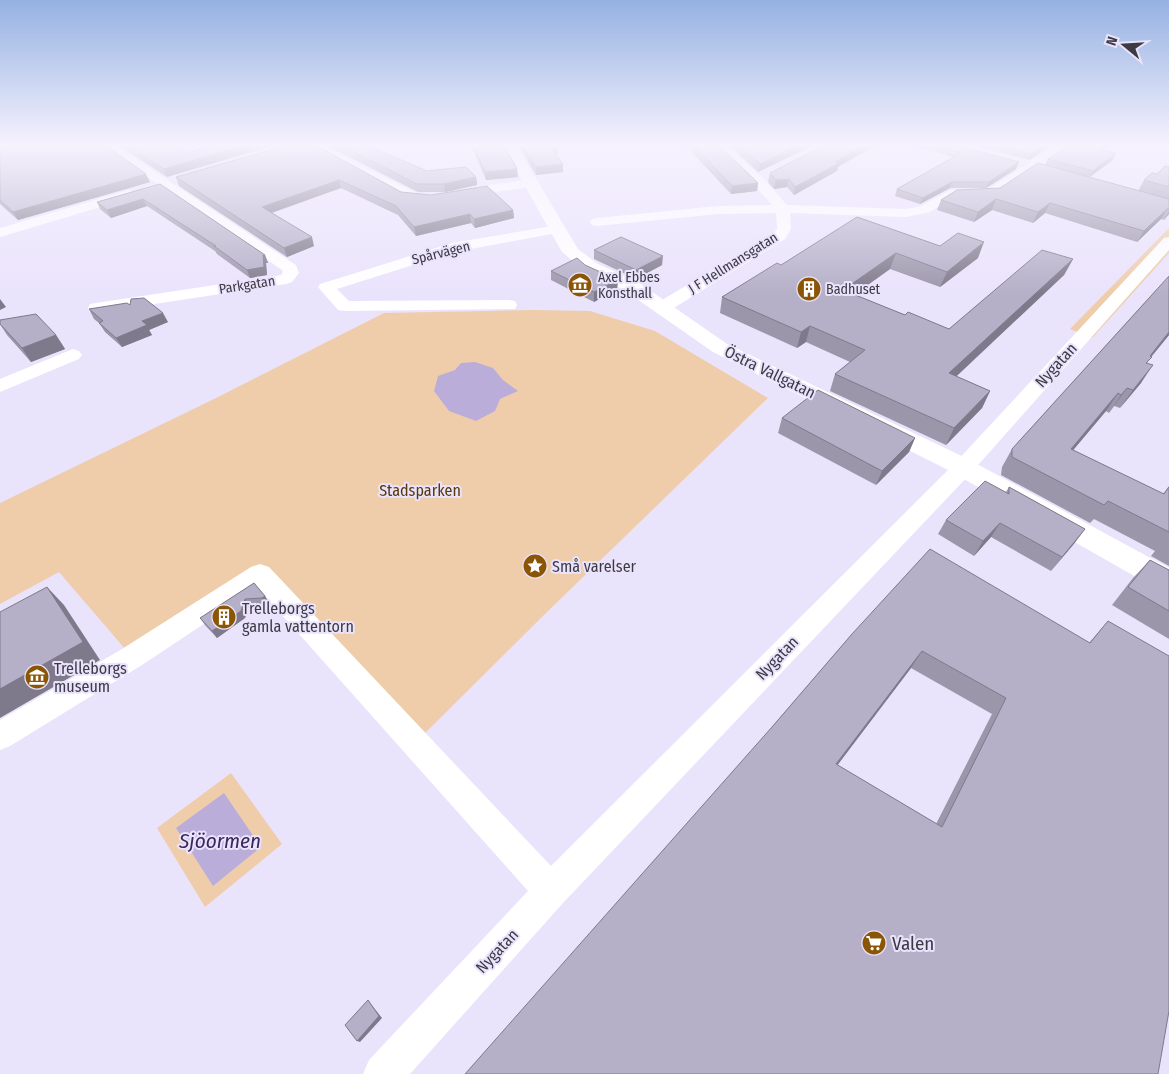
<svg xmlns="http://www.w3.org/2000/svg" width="1169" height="1074" font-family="'Fira Sans Condensed',sans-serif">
  <rect width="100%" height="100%" fill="#eae3fc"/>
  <g fill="#efcdaa">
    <path d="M1169 228V253L1092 338 1070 329Z"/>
    <path d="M535 310 590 311 655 331 768 398 547 612 415 743 260 575 132 657 59 572 0 604V503L214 399 384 313Z"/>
    <path d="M231 773 282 844 205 907 157 828Z"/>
  </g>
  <g fill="#baadda">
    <path d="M475 362 493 368 503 380 518 391 500 399 495 411 476 421 449 411 434 391 438 376 455 370 461 363Z"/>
    <path d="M224 793 261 847 213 886 176 828Z"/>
  </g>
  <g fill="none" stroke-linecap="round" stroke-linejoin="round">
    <g fill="#fff" fill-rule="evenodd">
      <path d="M101 145H115L296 265 299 273 292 282 286 284 96 313 90 312 88 308 90 304 96 303 281 275 283 272 282 270Z"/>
      <path d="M307 145H322L418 194H445L480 186 531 179 538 183 531 187C514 190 497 191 480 194 453 199 431 206 403 199Z"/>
      <path d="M713 145H726L762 177 787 205 906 209 921 206 950 190H987L1056 145H1070L995 197 990 198H953L930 212 906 217 790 213 791 229 785 239 669 311H657L655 307 657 303 774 233 777 229 776 213 718 214 597 226 592 225 590 222 592 219 597 218 718 206 772 205 752 183Z"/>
      <path d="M129 190 136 194 134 197 0 237V228Z"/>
      <path d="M558 225 563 226 565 229 563 232 454 252 337 289 349 301 509 300 515 301 517 305 515 309 344 311 338 310 318 287 320 284 452 243Z"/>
      <path d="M1169 237V250L971 473 563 903 410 1074H363L369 1060 528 891 258 588 142 665 10 746 0 750V720L122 649 251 567 260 564 269 567 551 866 955 463 1164 238Z"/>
      <path d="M73 349 79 351 82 355 79 359 0 392V379Z"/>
    </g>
    <path fill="#fff" fill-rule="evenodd" d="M502 145H516L578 249 598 264 638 282 727 344 966 458 1169 568V593L1159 590 948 470 713 352 624 290 586 272 562 252Z"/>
  </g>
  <g fill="#9c96ab" fill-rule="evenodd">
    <path d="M0 145 150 182 18 220 0 204Z"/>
    <path d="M118 145H174L167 177Z"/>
    <path d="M288 145 401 192 513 210 514 218 475 228 471 223 416 236 398 215 341 188 272 213 314 246 287 257 179 186 176 177Z"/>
    <path d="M326 145H366L427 171 476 177 477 185 445 192H418Z"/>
    <path d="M471 145H504L518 177 486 180Z"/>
    <path d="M518 145H564L558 146V154H556L563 164V172L536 175Z"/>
    <path d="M685 145H719L758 183 757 191 731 194Z"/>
    <path d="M729 145H814L758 172Z"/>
    <path d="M913 145H955L1016 169 986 188H950L920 204 895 196 897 189 953 157 913 146Z"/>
    <path d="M973 145H1052L1029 160Z"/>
    <path d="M1103 150 1113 160 1090 177 1138 191 1144 180 1169 167V214L1164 220 1161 219 1137 242 1045 213 1033 223 992 210 974 222 937 210 941 200 1000 188 1045 165 1048 159Z"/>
    <path d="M838 167 837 171 794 195 787 187 774 189 768 182 770 173Z"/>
    <path d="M160 184 265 255 268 263H266L267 275 250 278 217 254 215 251 147 206 111 218 100 209 97 202Z"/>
    <path d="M940 246 978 258 940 287 890 269 854 295 905 315 949 329 1073 259 1064 275 956 376 990 391 982 408 946 445 830 391 835 374 850 362 806 342 797 348 720 313 722 297 781 265Z"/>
    <path d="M594 250 662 265 636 279 594 259Z"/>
    <path d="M585 265 618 280 617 289 594 302 551 280V271Z"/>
    <path d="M1169 276V335L1152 356 1147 363 1141 383 1120 408 1114 406 1109 413 1106 411 1073 450 1163 494 1169 486V566L1151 556 1155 551 1094 519 1090 523 1001 475 1002 467 1012 449Z"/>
    <path d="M130 305 168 322 149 330 152 335 122 347 105 332 99 323 94 319 89 309Z"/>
    <path d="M0 320 56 335 65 349 31 362 7 335 0 324Z"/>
    <path d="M782 418 915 438 909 452 876 485 778 433Z"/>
    <path d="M1009 487 1085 529 1051 571 991 537 974 556 938 534 946 520 1006 492Z"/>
    <path d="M1150 560 1169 570V639L1112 605 1133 578Z"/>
    <path d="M254 583 265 596 269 603 266 605 249 606 245 618 217 638 205 625 200 618Z"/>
    <path d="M1108 621 1158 1074 772 727 852 634 1089 643ZM911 668 992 714 936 824 837 765Z"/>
  </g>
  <g fill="#7f7a8b">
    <path d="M247 145H276L167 177 164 169Z"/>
    <path d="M799 145H814L758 172 760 164Z"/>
    <path d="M865 145H876L838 167 837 171 794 195 795 187 835 162Z"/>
    <path d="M1045 145H1052L1029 160 1031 154Z"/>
    <path d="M1104 145H1110L1096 155 1099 149Z"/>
    <path d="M558 146V154L550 155V147Z"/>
    <path d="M1116 153 1113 160 1089 177 1093 171Z"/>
    <path d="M1019 162 1016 169 986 188 989 182Z"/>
    <path d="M563 164V172L536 175V167Z"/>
    <path d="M517 169 518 177 486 180 485 172Z"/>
    <path d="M146 174 150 182 18 220 13 212Z"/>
    <path d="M476 177 477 185 445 192 444 184Z"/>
    <path d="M789 179 787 187 774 189 776 180Z"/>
    <path d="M339 180 341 188 264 215 262 207Z"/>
    <path d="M952 182 950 188 920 204 923 198Z"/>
    <path d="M758 183 757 191 731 194 732 186Z"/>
    <path d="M143 199 147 206 111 218 107 210Z"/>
    <path d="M996 199 992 210 974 222 978 212Z"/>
    <path d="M1050 203 1045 213 1033 223 1038 212Z"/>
    <path d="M1167 209 1161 219 1137 242 1144 231Z"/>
    <path d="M513 210 514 218 475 228 474 219Z"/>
    <path d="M1169 211V214L1164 220Z"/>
    <path d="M470 214 471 223 416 236 414 227Z"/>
    <path d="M312 237 314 246 287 257 284 248Z"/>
    <path d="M984 242 978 258 940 287 947 272Z"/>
    <path d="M896 253 890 269 838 306 843 290Z"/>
    <path d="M263 255H265L268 263H266L267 275 250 278 247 270Z"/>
    <path d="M663 256 662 265 636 279V270Z"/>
    <path d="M1073 259 1064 275 942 390 949 373Z"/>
    <path d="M618 280 617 289 594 302V292Z"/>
    <path d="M0 299 6 307 0 310Z"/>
    <path d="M163 313 168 322 149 330 152 335 122 347 116 338 142 321Z"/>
    <path d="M810 326 806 342 797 348 801 332Z"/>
    <path d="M1169 332V335L1137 374 1150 356Z"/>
    <path d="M56 335 65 349 31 362 22 348Z"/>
    <path d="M1153 365 1141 383 1120 408 1133 390Z"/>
    <path d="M1127 388 1114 406 1109 413 1121 395Z"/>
    <path d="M990 391 982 408 946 445 954 428Z"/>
    <path d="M1118 393 1106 411 1059 467 1071 449Z"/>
    <path d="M915 438 909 452 876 485 882 471Z"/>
    <path d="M1000 523 991 537 974 556 983 541Z"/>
    <path d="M1085 529 1074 544 1051 571 1062 557Z"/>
    <path d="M47 587 64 605 100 660 0 718V689Z"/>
    <path d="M265 596 269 603 266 605 262 598Z"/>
    <path d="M245 599 249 606 245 618 217 638 212 631Z"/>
    <path d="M922 651 911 668 827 779 836 764Z"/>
    <path d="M368 1000 370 1003 382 1018 360 1042 357 1041Z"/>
  </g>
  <g fill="#b5afc7" stroke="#7f7a8b" fill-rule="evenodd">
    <path d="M0 145H105L146 174 13 212 0 200Z"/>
    <path d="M127 145H174L187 153 214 145H247L164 169Z"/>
    <path d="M288 145H315L401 192 431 195 487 186 513 210 474 219 470 214 414 227 396 206 339 180 262 207 312 237 284 248 176 177Z"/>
    <path d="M340 145H366L427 171 466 167 476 177 444 184H417Z"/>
    <path d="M473 145H504L517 169 485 172Z"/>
    <path d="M522 145H558V146L550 147 563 164 536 167Z"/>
    <path d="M693 145H719L758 183 732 186Z"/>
    <path d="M738 145H799L760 164Z"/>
    <path d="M825 145H865L835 162 839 163 795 187 789 179 776 180 770 173Z"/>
    <path d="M933 145H955L1019 162 989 182H952L923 198 897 189 961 153Z"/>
    <path d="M999 145H1045L1031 154Z"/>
    <path d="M1067 145H1104L1099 149 1116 153 1093 171 1048 159Z"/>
    <path d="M1038 163 1169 199V209H1167L1144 231 1050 203 1038 212 996 199 978 212 941 200 957 190 1000 188Z"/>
    <path d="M1165 166 1169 167V187L1144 180 1152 173 1157 174Z"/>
    <path d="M160 184 265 255H263L264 267 247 270 214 246H216L143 199 107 210 97 202Z"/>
    <path d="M857 217 940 246 958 233 984 242 947 272 896 253 843 290 905 315 908 312 949 329 1042 250 1073 259 949 373 990 391 954 428 835 374 865 350 810 326 801 332 722 297 777 263 781 265Z"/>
    <path d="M621 237 663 256 636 270 594 250Z"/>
    <path d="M577 258 585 265 618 280 594 292 551 271Z"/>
    <path d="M1169 276V332L1150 356 1152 357 1146 363 1153 365 1133 390 1127 388 1121 395 1118 393 1071 449 1164 494 1169 487V532L1108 501 1104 505 1012 457V449Z"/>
    <path d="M144 298 163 313 142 321 147 325 116 338 99 323 103 321 89 309 127 303 130 305 131 299Z"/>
    <path d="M36 314 56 335 22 348 0 324V320Z"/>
    <path d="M818 390 915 438 882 471 782 418Z"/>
    <path d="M985 481 1009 494V487L1085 529 1062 557 1000 523 983 541 946 520Z"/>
    <path d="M930 549 1090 643 1108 621 1169 656V1011L1158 1074H465L772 727 852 634ZM922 651 1006 698 942 827 836 764Z"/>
    <path d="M1150 560 1169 570V611L1128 587Z"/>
    <path d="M254 583 265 596 262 598 245 599 241 611 212 631 200 618Z"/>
    <path d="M47 587 83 642 0 689V612Z"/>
    <path d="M368 1000 379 1016 357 1041 345 1025Z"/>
  </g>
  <linearGradient id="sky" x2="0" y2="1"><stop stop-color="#95b1e2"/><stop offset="0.49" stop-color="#f6f2fe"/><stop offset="1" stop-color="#f6f2fe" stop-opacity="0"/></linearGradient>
  <rect width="1169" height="295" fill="url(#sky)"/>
  <defs>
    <symbol id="museum-disc" viewBox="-11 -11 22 22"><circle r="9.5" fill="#8b5506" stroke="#eae3fc"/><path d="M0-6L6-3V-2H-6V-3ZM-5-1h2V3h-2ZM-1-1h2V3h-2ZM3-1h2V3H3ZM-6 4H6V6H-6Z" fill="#fff"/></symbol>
    <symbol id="building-disc" viewBox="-11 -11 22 22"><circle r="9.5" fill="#8b5506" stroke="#eae3fc"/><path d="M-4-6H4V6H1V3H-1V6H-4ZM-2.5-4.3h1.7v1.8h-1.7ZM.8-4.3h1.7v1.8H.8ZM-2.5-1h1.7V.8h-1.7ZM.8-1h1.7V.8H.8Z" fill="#fff"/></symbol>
    <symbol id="sight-disc" viewBox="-11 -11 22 22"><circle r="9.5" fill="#8b5506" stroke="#eae3fc"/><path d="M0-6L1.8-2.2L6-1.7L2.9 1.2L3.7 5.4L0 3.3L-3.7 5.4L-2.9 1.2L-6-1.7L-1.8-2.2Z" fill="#fff"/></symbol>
    <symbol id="supermarket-disc" viewBox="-11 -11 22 22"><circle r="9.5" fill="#8b5506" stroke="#eae3fc"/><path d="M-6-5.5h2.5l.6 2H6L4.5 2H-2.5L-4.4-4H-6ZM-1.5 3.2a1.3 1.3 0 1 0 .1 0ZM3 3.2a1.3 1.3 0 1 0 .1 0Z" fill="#fff"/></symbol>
  </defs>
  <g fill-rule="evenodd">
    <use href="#museum-disc" x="566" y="271" width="28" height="28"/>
    <use href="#building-disc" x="795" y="275" width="28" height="28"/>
    <use href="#sight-disc" x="521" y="552" width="28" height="28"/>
    <use href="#building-disc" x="210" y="603" width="28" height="28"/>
    <use href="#museum-disc" x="23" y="663" width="28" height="28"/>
    <use href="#supermarket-disc" x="860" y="929" width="28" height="28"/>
  </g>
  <g text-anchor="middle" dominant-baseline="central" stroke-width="4" stroke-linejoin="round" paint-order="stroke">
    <g font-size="14" fill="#3d3a44" stroke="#eae3fc">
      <text transform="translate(441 253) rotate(-14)">Spårvägen</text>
      <text transform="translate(733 263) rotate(-32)">J F Hellmansgatan</text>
      <text transform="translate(247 285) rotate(-9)">Parkgatan</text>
    </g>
    <g font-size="14" fill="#3d3a44" stroke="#eae3fc" text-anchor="start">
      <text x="598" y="277">Axel Ebbes<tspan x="598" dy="16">Konsthall</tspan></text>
      <text x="826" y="289">Badhuset</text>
    </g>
    <g font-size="16" fill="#3d3a44" stroke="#eae3fc">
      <text transform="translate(1056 365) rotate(-48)">Nygatan</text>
      <text transform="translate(770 372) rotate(26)">Östra Vallgatan</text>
      <text transform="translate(777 658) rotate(-46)">Nygatan</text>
      <text transform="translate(497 951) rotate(-47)">Nygatan</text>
    </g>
    <g font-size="16" fill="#593709" stroke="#eae3fc">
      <text x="420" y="490">Stadsparken</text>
    </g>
    <g font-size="16" fill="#3d3a44" stroke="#eae3fc" text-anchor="start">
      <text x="552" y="566">Små varelser</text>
      <text x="242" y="608">Trelleborgs<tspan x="242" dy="18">gamla vattentorn</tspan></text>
      <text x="54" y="668">Trelleborgs<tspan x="54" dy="18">museum</tspan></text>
    </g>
    <g font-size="19" fill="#3d3a44" stroke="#eae3fc" text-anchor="start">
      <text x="892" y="943">Valen</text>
    </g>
    <g font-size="21" font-style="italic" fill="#3a265c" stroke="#eae3fc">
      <text x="220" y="841">Sjöormen</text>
    </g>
  </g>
  <g transform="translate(1124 45) rotate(288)" stroke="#eae3fc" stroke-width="4" paint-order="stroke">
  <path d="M0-4L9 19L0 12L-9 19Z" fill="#3d3a44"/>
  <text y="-8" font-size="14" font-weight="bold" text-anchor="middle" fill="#3d3a44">N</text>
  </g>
</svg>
